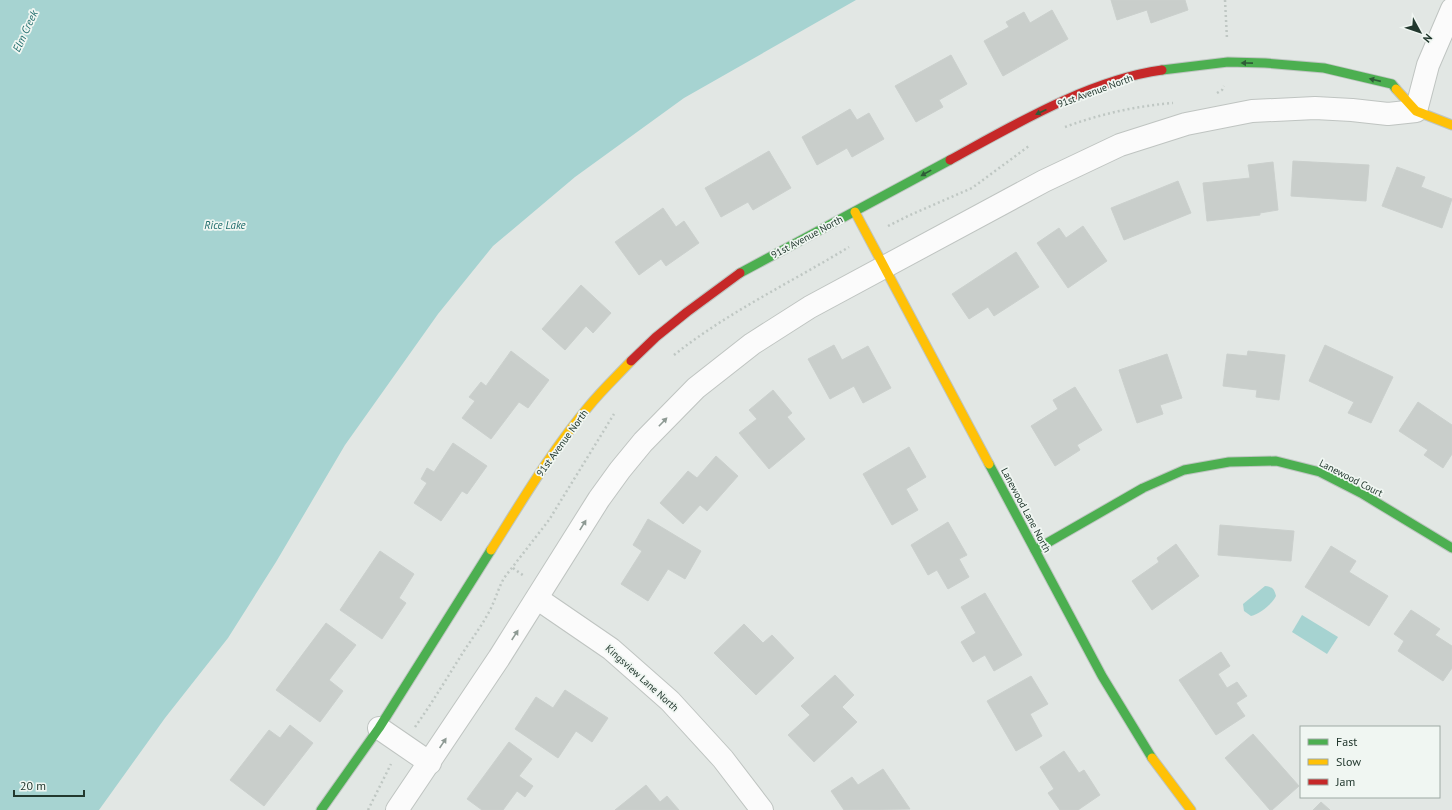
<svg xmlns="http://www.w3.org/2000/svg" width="1452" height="810" font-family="'PT Sans',sans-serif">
  <rect width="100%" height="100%" fill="#e2e7e4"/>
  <g fill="#a6d3d1">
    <path d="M0 0H856L684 98 575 177 493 246 438 314 345 445 276 562 228 638 165 718 99 810H0Z"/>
    <path d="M1265 586C1273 587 1274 589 1276 596 1272 604 1260 614 1251 616L1244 611 1243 604Z"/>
    <path d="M1302 615 1338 637 1327 654 1292 632Z"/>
  </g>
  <g fill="#c9cecb" stroke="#cbd0cd">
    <path d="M1111 0H1185L1188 10 1151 23 1147 10 1117 20Z"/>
    <path d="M1052 10 1068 39 1003 76 984 41 1009 27 1006 22 1024 12 1030 23Z"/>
    <path d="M951 55 967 84 939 100 943 107 916 122 895 86Z"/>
    <path d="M850 109 857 120 869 113 884 139 852 157 847 148 817 165 802 137Z"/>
    <path d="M769 151 791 188 753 210 748 202 721 217 705 188Z"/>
    <path d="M1293 161 1369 165 1366 201 1291 196Z"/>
    <path d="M1273 162 1278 210 1260 213V215L1207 221 1203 183 1250 178 1248 165Z"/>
    <path d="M1397 167 1425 177 1421 187 1452 199 1442 228 1382 206Z"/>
    <path d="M1178 181 1191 213 1124 240 1111 208Z"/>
    <path d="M663 208 676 227 684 221 699 243 666 266 661 259 639 275 615 242Z"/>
    <path d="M1083 226 1107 261 1068 288 1037 243 1059 228 1066 238Z"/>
    <path d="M1016 252 1039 287 994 316 988 307 969 319 952 294Z"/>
    <path d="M581 285 611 313 593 333 586 326 565 350 542 329Z"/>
    <path d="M834 345 842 360 868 346 891 388 863 403 854 386 830 399 808 359Z"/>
    <path d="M1325 345 1393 377 1371 423 1348 413 1354 402 1309 381Z"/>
    <path d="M511 351 549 380 528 408 519 402 491 439 462 418 475 401 469 397 481 382 486 386Z"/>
    <path d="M1248 351 1285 355 1279 400 1256 397 1257 390 1223 386 1227 354 1247 356Z"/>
    <path d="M1167 354 1182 398 1160 405 1163 414 1137 423 1119 370Z"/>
    <path d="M1075 387 1102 430 1077 445 1080 450 1055 466 1031 426 1058 409 1053 400Z"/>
    <path d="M773 390 792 413 787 417 805 439 769 469 739 433 757 419 749 410Z"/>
    <path d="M1418 402 1452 425V454L1443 468 1424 455 1428 450 1399 431Z"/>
    <path d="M453 443 487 466 467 494 462 491 441 521 414 503 427 483 421 479 427 468 434 472Z"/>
    <path d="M909 447 926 477 906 489 918 510 892 525 863 474Z"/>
    <path d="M716 456 738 476 707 511 700 505 683 524 660 503 688 471 697 478Z"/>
    <path d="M648 519 701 551 685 579 668 569 648 601 621 584 642 551 633 545Z"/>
    <path d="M948 522 967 555 959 559 969 577 948 589 937 570 928 575 911 545Z"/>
    <path d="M1220 525 1294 531 1291 561 1218 555Z"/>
    <path d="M1176 544 1199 576 1152 610 1132 581 1159 562 1157 558Z"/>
    <path d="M1331 546 1356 561 1349 572 1388 596 1369 626 1305 587Z"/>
    <path d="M380 551 414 574 399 598 406 603 382 639 340 610Z"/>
    <path d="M985 593 1022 655 994 671 985 655 973 662 961 642 976 633 961 607Z"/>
    <path d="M1411 610 1440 629 1435 635 1452 646V668L1443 681 1398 651 1404 641 1394 634Z"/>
    <path d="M326 623 356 645 329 680 343 691 320 722 276 690Z"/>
    <path d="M744 624 763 643 772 635 794 658 756 695 714 653Z"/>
    <path d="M1221 652 1230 666 1218 674 1227 688 1237 682 1247 696 1236 703 1245 716 1216 735 1179 680Z"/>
    <path d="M835 675 854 695 842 707 857 722 814 762 788 735 810 715 801 706Z"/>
    <path d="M1031 676 1048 704 1030 714 1042 736 1016 751 987 701Z"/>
    <path d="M565 690 608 718 592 742 576 731 558 758 515 729 536 697 553 708Z"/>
    <path d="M290 725 313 743 264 806 230 780 269 730 280 738Z"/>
    <path d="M1253 734 1299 786 1272 810H1270L1225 758Z"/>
    <path d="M509 742 532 759 519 776 533 786 525 797 517 791 503 810H482L467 799Z"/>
    <path d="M1064 751 1079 773 1084 770 1100 795 1078 810H1060L1048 793 1054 789 1040 767Z"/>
    <path d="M883 769 910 809 844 810 831 791 852 777 858 785Z"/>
    <path d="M646 785 660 802 667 796 679 810H615Z"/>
    <path d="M1321 802 1330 810H1313Z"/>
  </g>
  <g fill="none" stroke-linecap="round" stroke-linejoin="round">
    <defs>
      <g id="street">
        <path d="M538 599 611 649 670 701 723 759 762 810"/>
        <path d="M379 728 430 763"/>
        <path d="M397 810 499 658 599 499 620 470 643 442 696 388 752 344 810 307 1044 181 1120 145 1186 124 1252 111 1315 108 1352 110 1388 114 1416 111 1428 65 1452 9"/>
      </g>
      <g id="fast">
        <path d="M1162 70 1228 62 1265 63 1324 68 1392 84 1396 89"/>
        <path d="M740 273 950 160"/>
        <path d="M989 464 1102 676 1152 758"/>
        <path d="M1035 550 1143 488 1184 470 1229 462 1276 461 1320 472 1361 493 1452 548"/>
        <path d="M321 810 379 728 491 550"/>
      </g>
      <g id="slow">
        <path d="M1396 89 1416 111 1452 125"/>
        <path d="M855 212 989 464"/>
        <path d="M491 550C522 501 552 450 589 406 602 390 617 376 631 361"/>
        <path d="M1152 758 1191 810"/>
      </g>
      <g id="jam">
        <path d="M950 160C1014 125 1089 80 1162 70"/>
        <path d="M631 361 656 337 687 312 740 273"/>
      </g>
    </defs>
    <use href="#street" stroke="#bfc4c1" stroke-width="24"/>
    <use href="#fast" stroke="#bec5c1" stroke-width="11"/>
    <use href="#slow" stroke="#bec5c1" stroke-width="11"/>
    <use href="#jam" stroke="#bec5c1" stroke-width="11"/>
    <g stroke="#bfc7c3" stroke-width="2.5" stroke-dasharray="2 3" stroke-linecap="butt">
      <path d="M1225 0 1227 39"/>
      <path d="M1217 93 1222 90 1224 86"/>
      <path d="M1065 127C1100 114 1136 106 1173 103"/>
      <path d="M888 226 910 215 972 188 1029 146"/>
      <path d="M674 355C728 312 790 283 849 247"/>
      <path d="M513 568 524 576"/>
      <path d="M415 727C432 703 447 678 462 654 471 640 481 627 489 612 495 601 498 589 504 578L549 520 614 414"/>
      <path d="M368 810 391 764"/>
    </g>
    <use href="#street" stroke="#fbfbfb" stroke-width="22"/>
    <use href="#fast" stroke="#4caf50" stroke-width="9"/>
    <use href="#slow" stroke="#ffc107" stroke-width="9"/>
    <use href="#jam" stroke="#c62828" stroke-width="9"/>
  </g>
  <defs><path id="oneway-solid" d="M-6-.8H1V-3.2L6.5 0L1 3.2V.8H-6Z"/></defs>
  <g fill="#2f5c38">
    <use href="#oneway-solid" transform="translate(1247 63) rotate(-179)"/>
    <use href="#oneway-solid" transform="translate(1375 80) rotate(-167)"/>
    <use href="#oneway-solid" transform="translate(1041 112) rotate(155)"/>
    <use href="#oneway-solid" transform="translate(926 173) rotate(151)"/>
  </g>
  <g fill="#8e9a94">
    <use href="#oneway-solid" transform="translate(663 422) rotate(-46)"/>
    <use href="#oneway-solid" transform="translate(583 525) rotate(-58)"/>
    <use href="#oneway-solid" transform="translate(515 635) rotate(-57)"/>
    <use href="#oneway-solid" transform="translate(443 743) rotate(-56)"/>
  </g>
  <g text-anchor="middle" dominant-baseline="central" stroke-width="3.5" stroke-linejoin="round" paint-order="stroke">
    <g font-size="10" fill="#22382e" stroke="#f0f6f2">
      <text transform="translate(1095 91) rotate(-20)">91st Avenue North</text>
      <text transform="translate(807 237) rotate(-28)">91st Avenue North</text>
      <text transform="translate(562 443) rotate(-54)">91st Avenue North</text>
      <text transform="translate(1351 478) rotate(27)">Lanewood Court</text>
      <text transform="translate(1026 510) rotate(62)">Lanewood Lane North</text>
      <text transform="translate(642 678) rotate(42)">Kingsview Lane North</text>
    </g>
    <g font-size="11" font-style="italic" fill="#226e6d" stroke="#f0f6f2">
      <text transform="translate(25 31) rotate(-65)">Elm Creek</text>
      <text x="225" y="225">Rice Lake</text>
    </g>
  </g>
  <rect x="1300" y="726" width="140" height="72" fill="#f0f6f2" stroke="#9eaaa4"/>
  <rect x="1308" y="739" width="20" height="6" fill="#4caf50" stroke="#9eaaa4"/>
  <text x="1336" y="746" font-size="12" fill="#22382e">Fast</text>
  <rect x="1308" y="759" width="20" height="6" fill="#ffc107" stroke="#9eaaa4"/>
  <text x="1336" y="766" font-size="12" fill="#22382e">Slow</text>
  <rect x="1308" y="779" width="20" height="6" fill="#c62828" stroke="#9eaaa4"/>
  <text x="1336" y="786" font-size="12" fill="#22382e">Jam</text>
  <g transform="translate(1420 32) rotate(130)" stroke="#f0f6f2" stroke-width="3" paint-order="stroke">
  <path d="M0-3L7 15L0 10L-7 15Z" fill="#22382e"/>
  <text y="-6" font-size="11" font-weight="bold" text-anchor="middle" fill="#22382e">N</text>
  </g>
  <path d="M14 790v6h70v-6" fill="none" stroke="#22382e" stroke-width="2"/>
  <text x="20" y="790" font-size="12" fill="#22382e" stroke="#f0f6f2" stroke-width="3" paint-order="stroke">20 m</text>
</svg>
